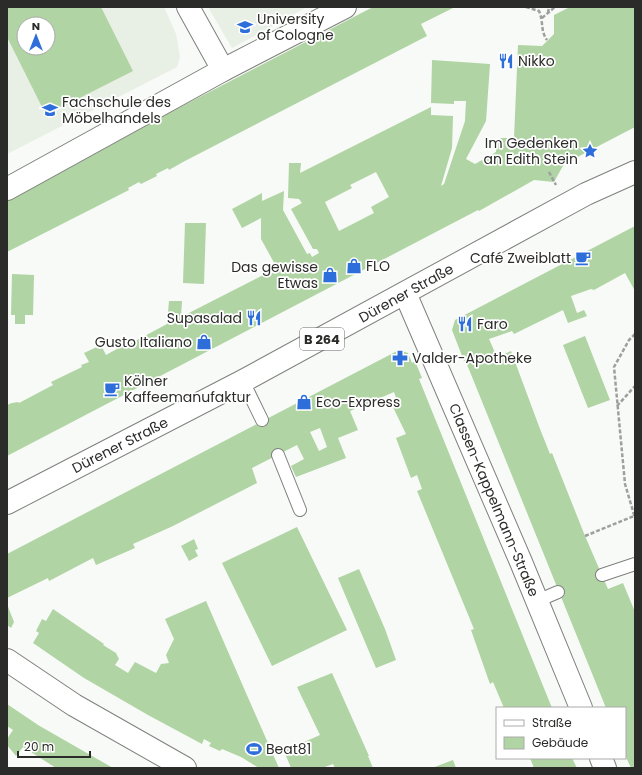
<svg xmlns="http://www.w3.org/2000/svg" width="642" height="775" font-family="Poppins,sans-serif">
  <rect width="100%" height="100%" fill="#f7faf6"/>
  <g fill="#e8efe5" fill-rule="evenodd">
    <path d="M7 7H164L176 34 180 57 177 67 7 154ZM24 24H48V48H24Z"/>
    <path d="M208 7H307L232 48Z"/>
  </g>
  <g fill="#b0d4a3" fill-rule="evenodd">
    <path d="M7 7H101L133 71 46 115 7 37ZM24 24H48V48H24Z"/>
    <path d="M373 7H455L421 24 427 36 183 162 169 170 168 168 156 174 157 176 141 184 139 182 128 188 129 190 7 252V197Z"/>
    <path d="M570 7H635V127L564 164 554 182 534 180 479 211 478 210 7 456V405L12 403 18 402 19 403 53 385 51 382 82 367 81 365 89 362 84 353 101 345 106 355 124 345V347L167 324 169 301H182L181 317 277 268 261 239V218L242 228 232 209 262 193V201L284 191 283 210 307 254 310 253 312 257 319 253 317 249H313L291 209 302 203 299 199 288 198 289 163H301L300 173 431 107V115L453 116 452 148 441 186 444 184 465 121 466 101H454V104L431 103 432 60 490 64 486 121 466 159 475 164 496 152V143L501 138H514L518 45 542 46 554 34V15ZM376 172 389 197 371 207 374 213 339 231 325 202 352 188 350 185Z"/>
    <path d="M185 223H206L204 284 183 283Z"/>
    <path d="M635 226V291L625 273 594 290 591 289 571 296 577 313 584 310 587 316 568 323 563 310 514 334 512 331 489 339 497 357 511 351 540 429 550 454 552 453 585 536 608 589 623 583 635 612V768H631L625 755V708H606L466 362 475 358V357L464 361 452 330 455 320Z"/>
    <path d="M12 274 34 275 33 315H25V324H15V315H11Z"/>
    <path d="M585 336 610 400 588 408 563 345Z"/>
    <path d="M399 350 408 353 412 363 415 361 422 378 419 379 552 708H504L493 682 490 684 471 630 474 629 417 491 422 489 417 475 411 478 396 438 406 434 392 405 398 403 394 392 350 411 358 430 338 438 346 458 296 477 291 466 304 459 297 445 252 468 257 483 173 526 133 544 135 548 96 565 93 558 49 581 48 578 7 598V554ZM320 428 327 447 319 451 310 432Z"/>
    <path d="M297 527 347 630 272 666 222 563Z"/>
    <path d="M194 539 198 549 195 550 198 556 189 561 181 546Z"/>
    <path d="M359 569 385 629 396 660 376 668 338 578Z"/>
    <path d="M206 601 246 693 279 768H259L241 757 222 749 220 751 209 746 211 743 204 739 202 744 148 715 84 678 33 643 39 633 36 631 42 619 46 621 53 609 104 644 103 645 116 653 119 659 115 665 128 673 135 662 156 673 161 664 169 663 166 655 174 639 165 619Z"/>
    <path d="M7 604 14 622 11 628 7 625Z"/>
    <path d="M332 673 369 756H368L373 768H335L333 764 322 768H291L284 751 320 735 297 687Z"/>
    <path d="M7 704 38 725 113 768H56L23 747 16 756 7 745V739L13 730 7 726Z"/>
    <path d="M530 758H572L577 768H534Z"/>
    <path d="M453 760 456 768H432Z"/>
  </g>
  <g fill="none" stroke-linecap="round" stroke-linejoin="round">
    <defs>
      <g id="lane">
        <path d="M243 381 262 420"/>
        <path d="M278 455 300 510"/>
        <path d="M602 575 635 564"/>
        <path d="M537 601 558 592"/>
      </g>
      <g id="street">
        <path d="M188 7 223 70"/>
        <path d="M7 189 223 70 345 7"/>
        <path d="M405 293 521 562 581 708"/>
        <path d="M601 758 605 768"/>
      </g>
      <path id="secondary" d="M7 660 74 705 185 768"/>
      <path id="primary" d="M7 503 243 381 586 194 635 172"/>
    </defs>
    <use href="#lane" stroke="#7f817e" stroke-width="14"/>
    <use href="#street" stroke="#7f817e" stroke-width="24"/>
    <use href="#secondary" stroke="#7f817e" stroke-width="24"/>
    <use href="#primary" stroke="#7f817e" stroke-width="24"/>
    <g stroke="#9ea09d" stroke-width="2.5" stroke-dasharray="4 2" stroke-linecap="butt">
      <path d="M526 7 539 11C544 23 540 30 547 40"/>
      <path d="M548 13 549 7"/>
      <path d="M542 18 555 7"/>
      <path d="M549 172 556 185"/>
      <path d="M635 334 629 340 614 367 625 484 635 518"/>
      <path d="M617 406 635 386"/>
      <path d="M585 536 634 516"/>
    </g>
    <use href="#lane" stroke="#fff" stroke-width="12"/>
    <use href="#street" stroke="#fff" stroke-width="22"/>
    <use href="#secondary" stroke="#fff" stroke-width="22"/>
    <use href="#primary" stroke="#fff" stroke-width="22"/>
  </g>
  <defs>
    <symbol id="university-bare" viewBox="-9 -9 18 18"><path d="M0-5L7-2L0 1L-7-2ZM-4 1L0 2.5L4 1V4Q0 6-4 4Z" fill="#2e6edb" stroke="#fff" stroke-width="2.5" paint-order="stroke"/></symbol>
    <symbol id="restaurant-bare" viewBox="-9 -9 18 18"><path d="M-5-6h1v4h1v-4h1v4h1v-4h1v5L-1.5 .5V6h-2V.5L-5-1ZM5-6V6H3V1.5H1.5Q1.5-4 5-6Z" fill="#2e6edb" stroke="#fff" stroke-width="2.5" paint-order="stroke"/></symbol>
    <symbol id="school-bare" viewBox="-9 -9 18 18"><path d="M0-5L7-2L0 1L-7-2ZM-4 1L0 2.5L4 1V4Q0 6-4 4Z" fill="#2e6edb" stroke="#fff" stroke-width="2.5" paint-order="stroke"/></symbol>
    <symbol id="sight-bare" viewBox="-9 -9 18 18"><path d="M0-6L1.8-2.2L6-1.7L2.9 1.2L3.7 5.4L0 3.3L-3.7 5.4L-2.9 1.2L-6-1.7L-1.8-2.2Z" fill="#2e6edb" stroke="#fff" stroke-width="2.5" paint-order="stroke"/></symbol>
    <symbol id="cafe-bare" viewBox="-9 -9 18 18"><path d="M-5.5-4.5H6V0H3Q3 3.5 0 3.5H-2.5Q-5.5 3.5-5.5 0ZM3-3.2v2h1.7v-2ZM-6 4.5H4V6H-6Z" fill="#2e6edb" stroke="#fff" stroke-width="2.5" paint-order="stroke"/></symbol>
    <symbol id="shop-bare" viewBox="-9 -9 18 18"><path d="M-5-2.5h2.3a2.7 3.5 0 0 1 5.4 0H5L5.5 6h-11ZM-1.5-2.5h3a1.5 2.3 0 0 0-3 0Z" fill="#2e6edb" stroke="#fff" stroke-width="2.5" paint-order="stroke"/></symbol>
    <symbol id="pharmacy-bare" viewBox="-9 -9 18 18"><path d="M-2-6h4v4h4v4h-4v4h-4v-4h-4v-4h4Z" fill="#2e6edb" stroke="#fff" stroke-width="2.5" paint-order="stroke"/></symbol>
    <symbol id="stadium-bare" viewBox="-9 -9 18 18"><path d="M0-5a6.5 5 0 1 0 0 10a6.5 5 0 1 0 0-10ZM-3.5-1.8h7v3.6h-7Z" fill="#2e6edb" stroke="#fff" stroke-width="2.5" paint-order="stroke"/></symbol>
  </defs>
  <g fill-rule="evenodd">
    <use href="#university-bare" x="234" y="16" width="22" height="22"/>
    <use href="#restaurant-bare" x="495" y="50" width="22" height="22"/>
    <use href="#school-bare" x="39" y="99" width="22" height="22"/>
    <use href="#sight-bare" x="579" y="140" width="22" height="22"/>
    <use href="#cafe-bare" x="572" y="247" width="22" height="22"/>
    <use href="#shop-bare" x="343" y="255" width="22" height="22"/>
    <use href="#shop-bare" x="319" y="264" width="22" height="22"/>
    <use href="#restaurant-bare" x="243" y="307" width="22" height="22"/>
    <use href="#restaurant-bare" x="454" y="313" width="22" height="22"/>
    <use href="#shop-bare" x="193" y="331" width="22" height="22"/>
    <use href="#pharmacy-bare" x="389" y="347" width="22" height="22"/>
    <use href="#cafe-bare" x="101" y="378" width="22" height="22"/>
    <use href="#shop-bare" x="293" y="391" width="22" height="22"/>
    <use href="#stadium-bare" x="243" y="738" width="22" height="22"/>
  </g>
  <g text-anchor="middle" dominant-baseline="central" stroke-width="3.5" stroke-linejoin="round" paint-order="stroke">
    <rect fill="#fff" stroke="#6b6b6a" stroke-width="1" x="300" y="328" width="44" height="22" rx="3"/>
    <g font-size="13" font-weight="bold" fill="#2b2c2a">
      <text x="322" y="339">B 264</text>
    </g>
    <g font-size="14" fill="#2b2c2a" stroke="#fff" text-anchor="start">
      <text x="257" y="19">University<tspan x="257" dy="16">of Cologne</tspan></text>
      <text x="518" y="61">Nikko</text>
      <text x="62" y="102">Fachschule des<tspan x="62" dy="16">Möbelhandels</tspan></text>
      <text x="578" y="143" text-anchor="end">Im Gedenken<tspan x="578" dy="16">an Edith Stein</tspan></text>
      <text x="571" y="258" text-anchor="end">Café Zweiblatt</text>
      <text x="366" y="266">FLO</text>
      <text x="318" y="267" text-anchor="end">Das gewisse<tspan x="318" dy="16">Etwas</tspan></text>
      <text x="242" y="318" text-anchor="end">Supasalad</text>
      <text x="477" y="324">Faro</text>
      <text x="192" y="342" text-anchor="end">Gusto Italiano</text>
      <text x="412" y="358">Valder-Apotheke</text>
      <text x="124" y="381">Kölner<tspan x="124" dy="16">Kaffeemanufaktur</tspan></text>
      <text x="316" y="402">Eco-Express</text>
      <text x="266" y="749">Beat81</text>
    </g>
    <g font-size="14" fill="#2b2c2a" stroke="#fff">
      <text transform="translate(406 293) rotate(-29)">Dürener Straße</text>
      <text transform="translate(120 445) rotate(-27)">Dürener Straße</text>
      <text transform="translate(494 500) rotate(67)">Classen-Kappelmann-Straße</text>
    </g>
  </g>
  <rect width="642" height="775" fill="none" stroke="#2b2c2a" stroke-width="16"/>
  <rect x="496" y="707" width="130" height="52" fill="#ffffff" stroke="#aaabaa"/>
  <rect x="504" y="720" width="20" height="6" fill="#ffffff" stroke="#aaabaa"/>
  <text x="532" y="727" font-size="12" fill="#2b2c2a">Straße</text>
  <rect x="504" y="737" width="20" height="12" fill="#b0d4a3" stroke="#aaabaa"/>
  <text x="532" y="747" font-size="12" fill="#2b2c2a">Gebäude</text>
  <g transform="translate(36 36)"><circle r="19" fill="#ffffff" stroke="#aaabaa"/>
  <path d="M0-3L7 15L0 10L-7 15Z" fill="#2e6edb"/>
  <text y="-6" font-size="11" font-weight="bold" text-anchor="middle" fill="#2b2c2a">N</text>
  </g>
  <path d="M18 751v6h72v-6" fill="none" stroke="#2b2c2a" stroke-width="2"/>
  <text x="24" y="751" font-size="12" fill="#2b2c2a" stroke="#ffffff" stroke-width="3" paint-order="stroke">20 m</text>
</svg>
